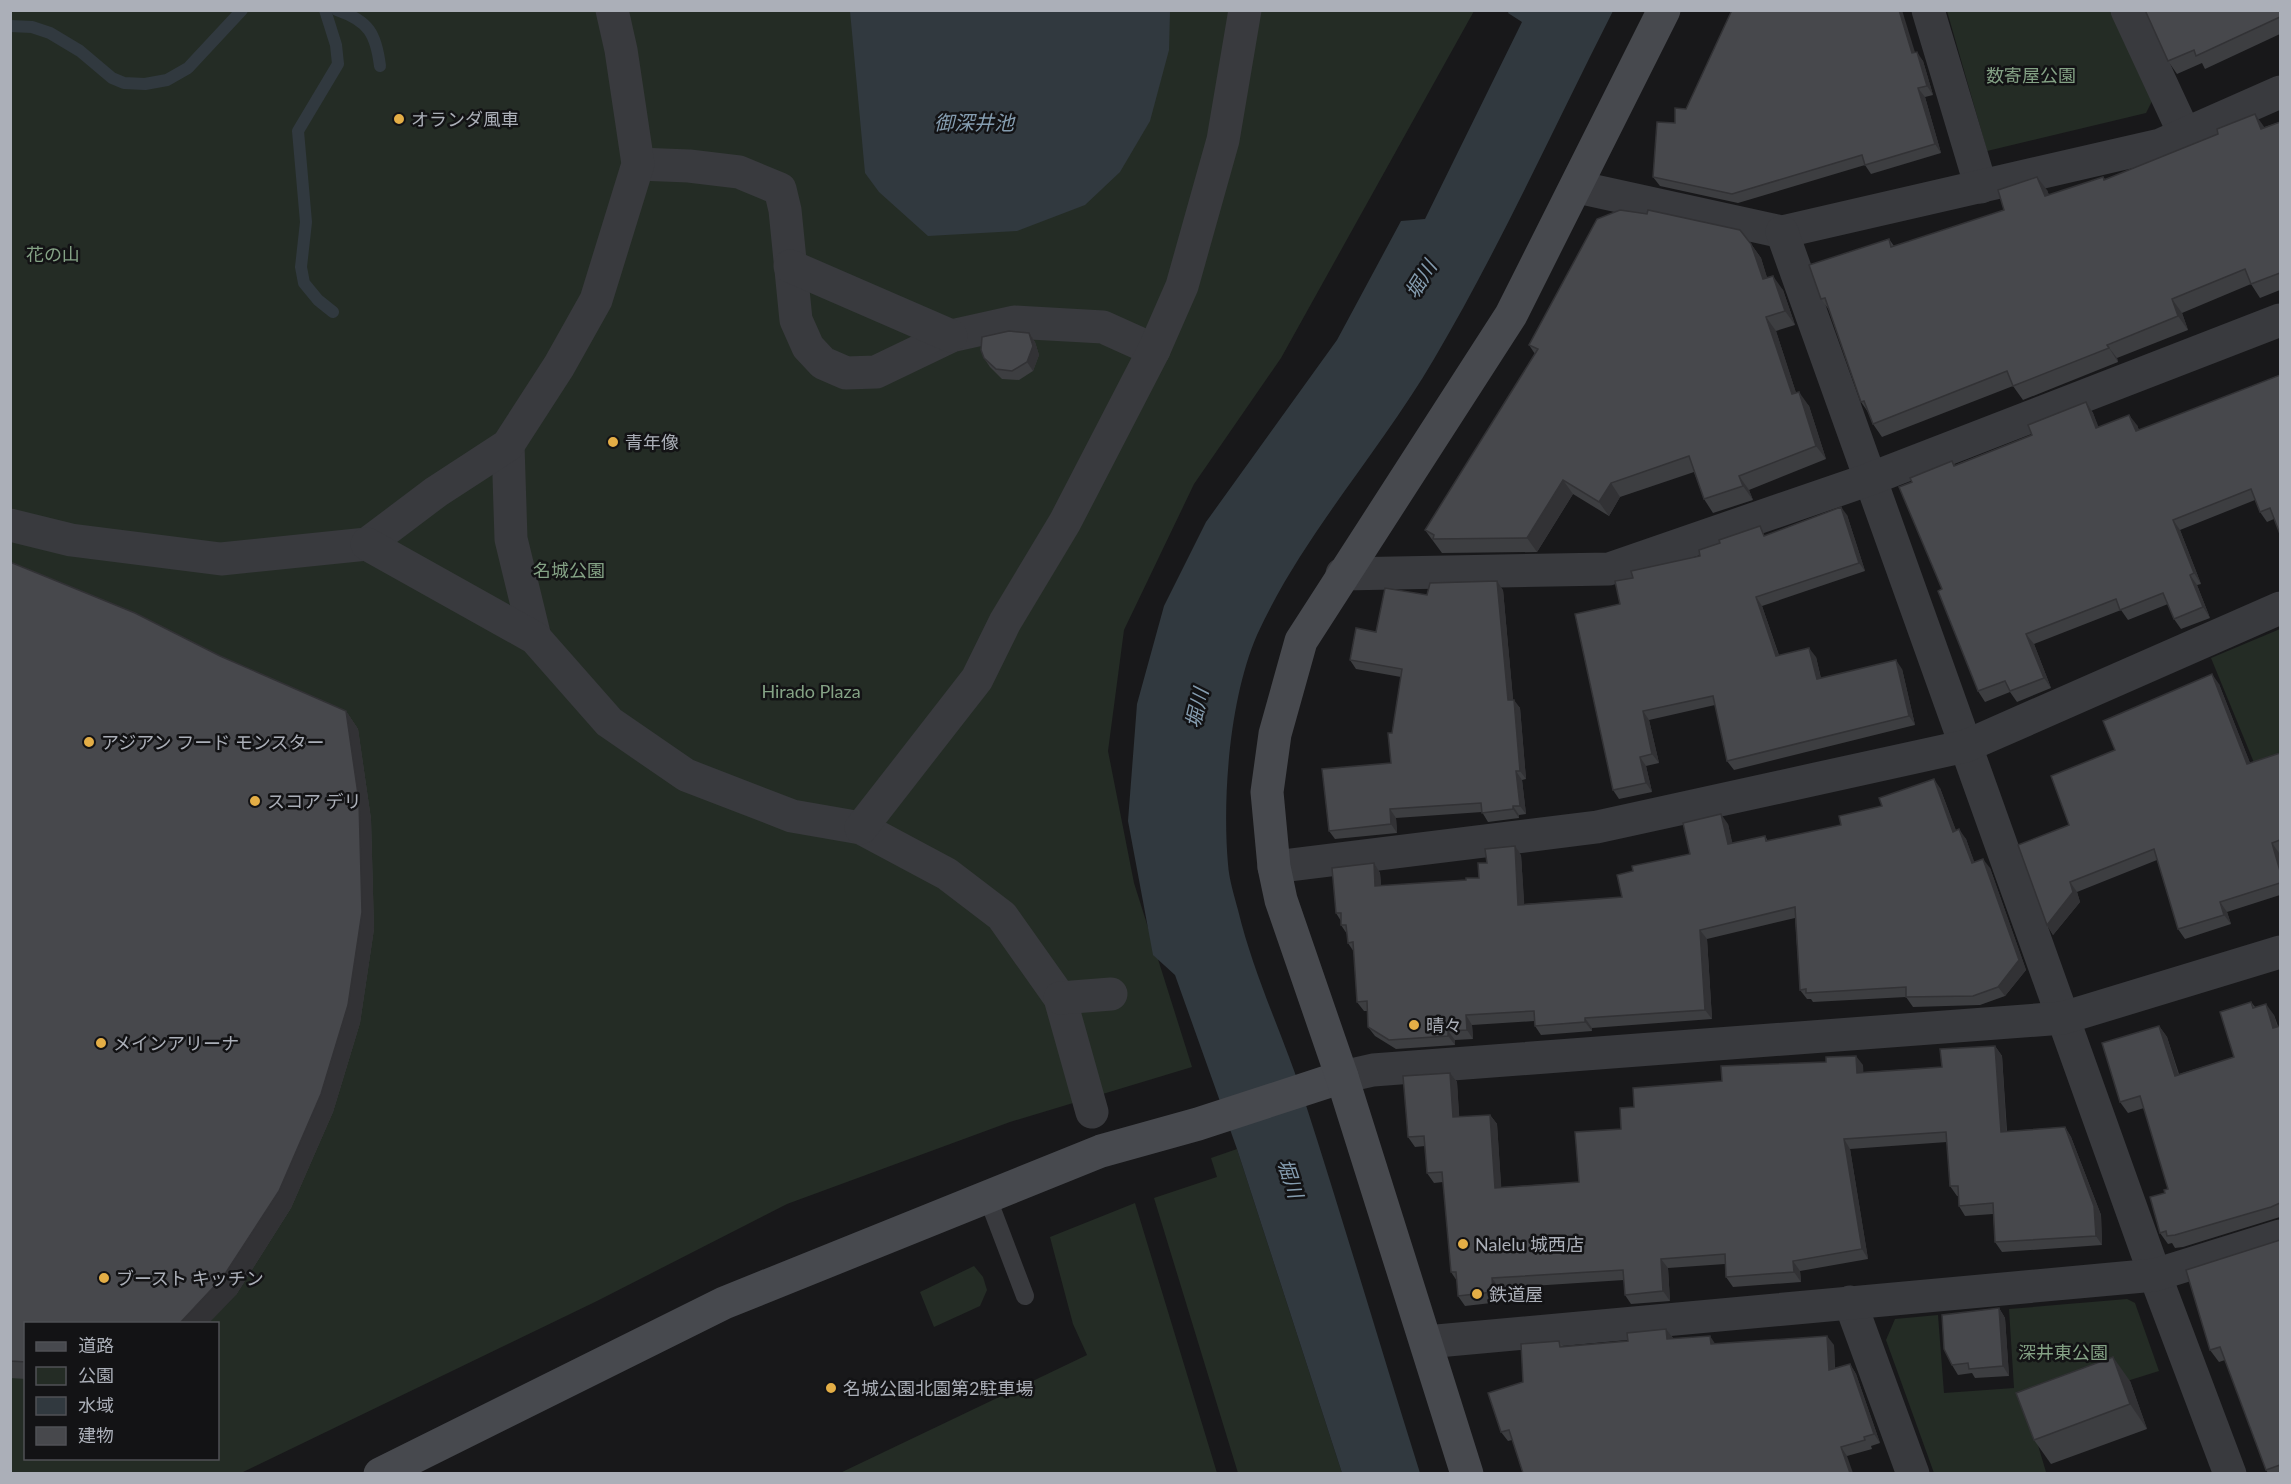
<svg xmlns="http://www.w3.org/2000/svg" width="2291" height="1484" font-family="Lato,'Noto Sans JP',sans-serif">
  <rect width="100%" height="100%" fill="#18181a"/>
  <g fill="#242c25" fill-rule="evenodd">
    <path d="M10 11H1474L1281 358 1194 484 1124 630 1108 751 1134 883 1192 1067 1010 1122 787 1204 597 1301 241 1473H11ZM26 1324H218V1458H26Z"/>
    <path d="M1947 11H2112L2153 99 2146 113 1987 151Z"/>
    <path d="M2280 629V754L2255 765 2211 658Z"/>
    <path d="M1237 1149 1342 1473H1238L1154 1198 1217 1177 1211 1158Z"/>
    <path d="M1135 1203 1217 1473H840L1087 1355 1073 1324 1050 1237Z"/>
    <path d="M974 1266 983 1277 987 1290 980 1306 934 1327 920 1292Z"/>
    <path d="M2127 1299 2135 1303 2159 1371 2028 1412 2046 1472 1934 1473 1886 1340 1895 1319 1938 1315 1944 1393 2014 1388 2009 1309Z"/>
  </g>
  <g fill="#31393f">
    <path d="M850 11H1170L1169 50 1150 121 1120 172 1085 205 1017 231 928 236 879 192 865 173Z"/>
    <path d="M1509 11H1613C1554 127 1500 247 1434 359 1379 453 1302 536 1257 635 1230 697 1222 796 1228 864 1229 879 1234 895 1238 910 1254 976 1283 1035 1304 1099 1344 1223 1381 1349 1420 1473H1342L1237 1149 1175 975 1153 955 1128 821 1137 704 1164 606 1206 522 1337 340 1401 221 1425 219 1522 22 1508 13Z"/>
  </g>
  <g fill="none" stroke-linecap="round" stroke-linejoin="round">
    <g stroke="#31393f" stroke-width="12">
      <path d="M325 10 336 45 338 64 298 131 306 222 301 267 304 283 318 300 333 312"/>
      <path d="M337 10C369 21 376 34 380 66"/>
      <path d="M10 26 32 27 50 33 80 51 112 78 124 83 145 84 167 80 188 68 242 10"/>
    </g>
    <path stroke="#393a3e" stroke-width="18" d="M987 1196 1025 1296"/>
    <g stroke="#393a3e" stroke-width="33">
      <path d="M1928 10 1981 187"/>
      <path d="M2127 10 2185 135"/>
      <path d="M638 164 689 166 739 172 780 189 785 210 796 320 808 347 823 363 846 373 876 372 951 336 1014 322 1103 327 1154 350"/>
      <path d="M1577 187 1782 232 2160 145 2280 92"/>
      <path d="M1782 232 2155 1275 2230 1474"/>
      <path d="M790 266 951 336"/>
      <path d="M508 445 511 539 535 638"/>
      <path d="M10 525 71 540 221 559 367 544 436 492 508 445 559 366 596 300 638 164 621 50 612 10"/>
      <path d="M367 544 535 638 609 722 686 775 792 816 861 828 947 874 1002 916 1060 998 1092 1112"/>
      <path d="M1342 574 1609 569 1870 479 2280 320"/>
      <path d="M861 828 977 679 1005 622 1065 522 1154 350 1182 286 1223 140 1245 10"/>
      <path d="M1274 867 1597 827 1966 746 2280 608"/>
      <path d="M1060 998 1111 994"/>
      <path d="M1342 1077 1373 1070 2063 1018 2280 952"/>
      <path d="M1850 1302 1913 1474"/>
      <path d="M1426 1342 2155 1275 2280 1236"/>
    </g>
    <g stroke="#47494e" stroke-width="33">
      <path d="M380 1474 724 1303 1101 1151 1198 1124 1342 1077"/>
      <path d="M1467 1474 1342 1077 1281 900 1274 867 1267 792 1275 734 1301 641 1511 315 1664 10"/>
    </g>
  </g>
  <g fill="#3d3e41">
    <path d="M2280 10V34L2205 69 2202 63 2177 74 2168 61Z"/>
    <path d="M1915 53 1923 61 1933 95 1925 97 1941 153 1871 174 1865 165 1738 203 1660 186 1653 177 1675 123 1686 109Z"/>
    <path d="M2280 122V290L2260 298 2251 284 2182 313 2188 330 2117 358 2118 362 2023 400 2013 386 1882 437 1873 424 1868 412 1861 402 1829 310 1821 299 1889 239 1894 246 2004 210 2047 190 2049 195 2103 177 2105 179Z"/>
    <path d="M1751 244 1761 258 1767 278 1783 290 1795 325 1776 331 1796 393 1809 406 1826 459 1749 490 1753 500 1713 513 1704 499 1694 472 1620 497 1609 516 1573 494 1537 552 1442 553 1425 530 1535 354 1529 345Z"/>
    <path d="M1029 333 1035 342 1039 355 1033 371 1019 380 1002 379 990 367 984 358Z"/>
    <path d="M2280 375 2274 519 2267 522 2260 512 2255 500 2180 530 2201 584 2197 585 2210 618 2181 629 2174 619 2168 604 2128 620 2121 610 2034 644 2051 688 2017 702 2010 692 1985 702 1978 691 1942 589 1912 482 1952 461 1955 465 2032 435 2086 402 2093 413 2098 427 2137 425 2139 430Z"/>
    <path d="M1847 515 1865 571 1762 606 1779 655 1816 657 1821 678 1902 669 1915 725 1734 770 1727 761 1715 705 1649 720 1659 763 1646 766 1652 792 1619 799 1613 790 1620 604 1633 578 1767 535Z"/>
    <path d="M10 562 220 656 346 711 358 729 371 819 374 929 360 1023 333 1112 291 1208 236 1295 26 1323V1379L10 1378Z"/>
    <path d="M1503 590 1513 700 1520 708 1526 779 1522 780 1526 814 1519 815V818L1488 822 1482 812 1396 818 1397 833 1335 839 1329 831 1391 763 1392 733 1401 677 1356 669 1350 660 1376 632 1427 595Z"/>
    <path d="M2219 684 2250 763 2280 753V852L2279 853 2280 857V895L2227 912 2231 924 2185 939 2178 929 2157 860 2077 892 2080 902 2053 935 2047 925 2069 825 2115 750Z"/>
    <path d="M1940 788 1956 831 1966 839 1974 862 1990 868 2026 970 2005 996 1980 1005 1913 1007 1906 997 1813 1002 1811 999H1807L1800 990 1795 918 1707 939 1712 1019 1592 1028V1031L1541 1035 1535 1026 1534 1021 1472 1025 1473 1039 1455 1040V1045L1396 1049 1375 1036 1368 1027 1367 1011H1364L1357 1002 1354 952 1348 943 1347 934 1341 925V921L1336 913 1374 863 1380 873 1381 886 1466 880 1479 878 1487 863 1521 855 1524 904 1622 897 1690 854 1728 824 1732 843 1765 836 1768 841 1841 825 1882 806Z"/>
    <path d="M2251 1002 2256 1008 2274 1015 2278 1026H2280V1217L2183 1247 2175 1248 2172 1243 2168 1244 2160 1233 2165 1193 2168 1189 2144 1108 2128 1113 2120 1102 2159 1026 2167 1037 2179 1074 2234 1057Z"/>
    <path d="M1995 1046 2002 1056 2007 1131 2065 1127 2071 1137 2101 1215 2102 1245 2002 1252 1995 1242 1993 1214 1965 1216 1959 1206 1958 1196H1957L1950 1186 1947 1142 1850 1149 1868 1259 1800 1271 1801 1282 1733 1287 1726 1277 1725 1264 1668 1268 1670 1301 1631 1304 1625 1295 1624 1280 1499 1288 1500 1302 1465 1306 1458 1296 1457 1281 1451 1272 1443 1182 1434 1183 1427 1173 1425 1146 1415 1147 1408 1137 1450 1073 1457 1082 1459 1117 1490 1115 1497 1124 1501 1187 1579 1182 1621 1129 1634 1107 1722 1081 1863 1065V1072L1942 1067Z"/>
    <path d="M2280 1240V1473H2268L2266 1470 2225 1360 2219 1362 2210 1350Z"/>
    <path d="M1999 1308 2005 1318 2009 1376 1975 1378 1972 1373 1958 1375 1952 1365Z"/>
    <path d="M1666 1329 1673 1338 1715 1343 1834 1345 1835 1368 1850 1364 1856 1374 1880 1443 1871 1446 1872 1449 1847 1456 1512 1440 1508 1441 1501 1432 1523 1382 1559 1341 1563 1346 1628 1341Z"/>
    <path d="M2130 1381 2147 1429 2051 1464 2034 1440Z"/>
  </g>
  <g fill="#323235">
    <path d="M1899 10H1902L1918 62 1912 53Z"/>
    <path d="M1917 52 1923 61 1933 95 1927 86Z"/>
    <path d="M1918 88 1925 97 1941 153 1935 144Z"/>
    <path d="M2255 114 2265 128 2261 129Z"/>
    <path d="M2037 177 2047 190 2055 210 2045 196Z"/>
    <path d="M1751 244 1761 258 1772 293 1763 279Z"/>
    <path d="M1773 276 1783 290 1795 325 1785 311Z"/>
    <path d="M2172 299 2182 313 2188 330 2178 316Z"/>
    <path d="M1766 317 1776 331 1801 408 1792 394Z"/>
    <path d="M1029 333 1035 342 1039 355 1033 371 1027 362Z"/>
    <path d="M2107 345 2117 358 2118 362 2109 348Z"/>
    <path d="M1799 392 1809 406 1826 459 1816 446Z"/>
    <path d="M2086 402 2093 413 2103 438 2096 428Z"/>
    <path d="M2129 415 2137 425 2143 442 2136 431Z"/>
    <path d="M1739 476 1749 490 1753 500 1743 486Z"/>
    <path d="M1563 480 1573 494 1537 552 1527 538Z"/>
    <path d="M1611 483 1620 497 1609 516 1599 502Z"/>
    <path d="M1841 507 1847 515 1865 571 1859 563Z"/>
    <path d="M2173 520 2180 530 2201 584 2194 573Z"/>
    <path d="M2190 575 2197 585 2210 618 2203 607Z"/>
    <path d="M1497 581 1503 590 1514 709 1508 700Z"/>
    <path d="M1756 597 1762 606 1782 665 1776 656Z"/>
    <path d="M2026 634 2034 644 2051 688 2044 678Z"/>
    <path d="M1809 648 1816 657 1823 688 1817 679Z"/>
    <path d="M1896 660 1902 669 1915 725 1909 716Z"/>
    <path d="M2212 674 2219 684 2254 773 2247 764Z"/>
    <path d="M1514 700 1520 708 1526 779 1520 771Z"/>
    <path d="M346 711 358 729 371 819 374 929 360 1023 333 1112 291 1208 236 1295 209 1323H180Z"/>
    <path d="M1643 711 1649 720 1659 763 1652 754Z"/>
    <path d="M1640 757 1646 766 1652 792 1646 783Z"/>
    <path d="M1516 771 1522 780 1526 814 1520 806Z"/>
    <path d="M1934 779 1940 788 1960 841 1953 832Z"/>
    <path d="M1513 806 1519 815V818L1513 809Z"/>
    <path d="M1390 809 1396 818 1397 833 1391 824Z"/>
    <path d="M1721 814 1728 824 1735 854 1728 844Z"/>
    <path d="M1959 829 1966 839 1978 872 1972 863Z"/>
    <path d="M2272 843 2279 853 2280 857V871Z"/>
    <path d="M1515 846 1521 855 1525 914 1518 905Z"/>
    <path d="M1983 859 1990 868 2026 970 2005 996 1998 987Z"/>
    <path d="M1374 863 1380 873 1382 896 1375 886Z"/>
    <path d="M2070 882 2077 892 2080 902 2053 935 2047 925Z"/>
    <path d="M2220 902 2227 912 2231 924 2224 915Z"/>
    <path d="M1700 930 1707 939 1712 1019 1705 1010Z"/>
    <path d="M2266 1004 2274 1015 2280 1036 2273 1028Z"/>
    <path d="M1466 1015 1472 1025 1473 1039 1467 1030Z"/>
    <path d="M1585 1018 1592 1028V1031L1585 1022Z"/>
    <path d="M2159 1026 2167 1037 2182 1087 2175 1076Z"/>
    <path d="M1448 1031 1455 1040V1045L1448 1036Z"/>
    <path d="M1995 1046 2002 1056 2007 1141 2001 1132Z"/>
    <path d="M1856 1056 1863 1065 1864 1082 1857 1073Z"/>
    <path d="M1450 1073 1457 1082 1460 1127 1453 1117Z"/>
    <path d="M1490 1115 1497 1124 1502 1197 1495 1188Z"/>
    <path d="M2065 1127 2071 1137 2101 1215 2102 1245 2096 1236Z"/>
    <path d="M1844 1139 1850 1149 1868 1259 1862 1249Z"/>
    <path d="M1661 1259 1668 1268 1670 1301 1663 1291Z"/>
    <path d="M1793 1261 1800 1271 1801 1282 1794 1272Z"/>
    <path d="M1492 1278 1499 1288 1500 1302 1493 1292Z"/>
    <path d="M1999 1308 2005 1318 2009 1376 2003 1366Z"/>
    <path d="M1666 1329 1673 1338 1667 1339Z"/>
    <path d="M1710 1336 1716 1345 1711 1344Z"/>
    <path d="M1827 1336 1834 1345 1835 1379 1829 1370Z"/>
    <path d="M2113 1357 2130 1381 2147 1429 2130 1404Z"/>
    <path d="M1850 1364 1856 1374 1880 1443 1874 1434Z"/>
    <path d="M1841 1447 1847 1456 1853 1473H1850Z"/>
  </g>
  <g fill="#47484c" stroke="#323235" stroke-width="1.5">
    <path d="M1732 10H1899L1912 53 1917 52 1927 86 1918 88 1935 144 1865 165 1862 155 1732 194 1653 177 1657 122 1675 123V108L1686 109Z"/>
    <path d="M2145 10H2280V17L2196 56 2194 50 2168 61Z"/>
    <path d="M2255 114 2261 129 2280 122V273L2251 284 2245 269 2172 299 2178 316 2107 345 2109 348 2013 386 2007 371 1873 424 1864 401 1861 402 1825 298 1821 299 1809 265 1889 239 1891 247 2004 210 1998 190 2037 177 2045 196 2103 177 2104 180 2218 134 2217 129Z"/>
    <path d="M1620 210 1647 214 1648 210 1740 230 1751 244 1763 279 1773 276 1785 311 1766 317 1792 394 1799 392 1816 446 1739 476 1743 486 1704 499 1689 456 1611 483 1599 502 1563 480 1527 538 1433 539 1434 535 1425 530 1538 349 1529 345 1597 219Z"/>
    <path d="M1009 331 1029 333 1033 346 1027 362 1012 371 996 369 984 358 981 350 982 337Z"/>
    <path d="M2280 375V534L2270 508 2260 512 2251 489 2173 520 2194 573 2190 575 2203 607 2174 619 2163 593 2120 610 2116 599 2026 634 2044 678 2010 691 2005 681 1978 691 1938 591 1942 589 1899 487 1912 482 1910 478 1952 461 1954 466 2032 435 2028 425 2086 402 2096 428 2129 415 2136 431Z"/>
    <path d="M1841 507 1859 563 1756 597 1776 656 1809 648 1817 679 1896 660 1909 716 1727 761 1713 696 1643 711 1652 754 1640 757 1646 783 1613 790 1575 614 1620 604 1615 581 1633 578 1631 571 1700 556 1699 550 1720 543 1719 540 1760 526 1764 536Z"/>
    <path d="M10 562 135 613 220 656 346 711 359 801 362 912 348 1005 321 1094 279 1191 223 1277 180 1323H26V1362L10 1361Z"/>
    <path d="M1497 581 1508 700H1514L1520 771H1516L1520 806H1513V809L1482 813 1481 803 1390 809 1391 824 1329 831 1322 769 1391 763 1388 733H1392L1402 669 1350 660 1356 628 1376 632 1385 588 1427 595 1430 583Z"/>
    <path d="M2212 674 2247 764 2280 753V840L2272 843 2280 871V883L2220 902 2224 915 2178 929 2154 849 2070 882 2073 892 2047 925 2018 845 2069 825 2051 776 2115 750 2103 721Z"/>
    <path d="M1934 779 1953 832 1959 829 1972 863 1983 859 2019 960 1998 987 1973 996 1906 997V987L1806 993V989L1800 990 1795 907 1700 930 1705 1010 1585 1018V1022L1535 1026 1534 1011 1466 1015 1467 1030 1448 1031V1036L1389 1040 1368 1027 1367 1001 1357 1002 1353 942 1348 943 1346 925H1341V913H1336L1332 868 1374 863 1375 886 1466 880V878H1479L1478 863H1487L1485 849 1515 846 1518 905 1622 897 1617 875 1633 871 1632 866 1690 854 1683 823 1721 814 1728 844 1765 836 1766 841 1841 825 1839 816 1882 806 1879 798Z"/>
    <path d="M2251 1002 2253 1008 2266 1004 2273 1028 2280 1026V1203L2271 1207 2175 1235 2167 1236 2166 1231 2160 1233 2150 1197 2165 1193 2164 1190 2168 1189 2140 1096 2120 1102 2102 1043 2159 1026 2175 1076 2234 1057 2220 1012Z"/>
    <path d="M1995 1046 2001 1132 2065 1127 2094 1206 2096 1236 1995 1242 1993 1203 1959 1206 1958 1186H1950L1946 1132 1844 1139 1862 1249 1793 1261 1794 1272 1726 1277 1725 1254 1661 1259 1663 1291 1625 1295 1623 1270 1492 1278 1493 1292 1458 1296 1456 1272H1451L1442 1172 1427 1173 1424 1136 1408 1137 1403 1076 1450 1073 1453 1117 1490 1115 1495 1188 1579 1182 1575 1132 1621 1129 1620 1108 1634 1107 1633 1088 1722 1081 1721 1066 1826 1062V1057L1856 1056 1857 1073 1942 1067 1940 1049Z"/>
    <path d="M2280 1240V1465L2266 1470 2220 1347 2210 1350 2186 1270Z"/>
    <path d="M1999 1308 2003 1366 1969 1369 1968 1363 1952 1365 1944 1349 1942 1315Z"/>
    <path d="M1666 1329 1667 1339 1710 1336 1711 1344 1827 1336 1829 1370 1850 1364 1874 1434 1864 1437 1865 1440 1841 1447 1850 1473H1523L1509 1430 1501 1432 1488 1393 1523 1382 1521 1344 1559 1341 1560 1347 1628 1341 1627 1333Z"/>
    <path d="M2113 1357 2130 1404 2034 1440 2016 1393Z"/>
  </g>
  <g fill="#e4ae46" stroke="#131315" stroke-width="2">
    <circle cx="399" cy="119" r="6"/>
    <circle cx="613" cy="442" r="6"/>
    <circle cx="89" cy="742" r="6"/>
    <circle cx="255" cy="801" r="6"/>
    <circle cx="1414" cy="1025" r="6"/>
    <circle cx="101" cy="1043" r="6"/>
    <circle cx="1463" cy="1244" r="6"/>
    <circle cx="104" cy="1278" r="6"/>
    <circle cx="1477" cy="1294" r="6"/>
    <circle cx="831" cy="1388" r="6"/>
  </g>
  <g text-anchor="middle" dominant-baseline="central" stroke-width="5" stroke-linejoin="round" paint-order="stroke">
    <g font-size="18" fill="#84a285" stroke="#131315">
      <text x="2031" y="75">数寄屋公園</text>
      <text x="53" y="254">花の山</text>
      <text x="569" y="570">名城公園</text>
      <text x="811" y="691">Hirado Plaza</text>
      <text x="2063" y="1352">深井東公園</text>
    </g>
    <g font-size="18" fill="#abafb8" stroke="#131315" text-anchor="start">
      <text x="411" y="119">オランダ風車</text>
      <text x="625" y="442">青年像</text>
      <text x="101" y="742">アジアン フード モンスター</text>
      <text x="267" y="801">スコア デリ</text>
      <text x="1426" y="1025">晴々</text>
      <text x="113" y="1043">メインアリーナ</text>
      <text x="1475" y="1244">Nalelu 城西店</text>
      <text x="116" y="1278">ブースト キッチン</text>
      <text x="1489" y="1294">鉄道屋</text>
      <text x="843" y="1388">名城公園北園第2駐車場</text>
    </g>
    <g font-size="20" font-style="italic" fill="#859db0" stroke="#131315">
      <text x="974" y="122">御深井池</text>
      <text transform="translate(1420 279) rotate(-58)">堀川</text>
      <text transform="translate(1196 708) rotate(-77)">堀川</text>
      <text transform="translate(1291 1178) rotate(72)">堀川</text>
    </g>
  </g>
  <rect width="2291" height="1484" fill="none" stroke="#abafb8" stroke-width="24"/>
  <rect x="24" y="1322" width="195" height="138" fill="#131315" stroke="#505156" stroke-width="1.5"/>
  <rect x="36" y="1342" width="30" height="9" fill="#47494e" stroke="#505156" stroke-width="1.5"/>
  <text x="78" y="1352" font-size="18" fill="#abafb8">道路</text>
  <rect x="36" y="1367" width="30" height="18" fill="#242c25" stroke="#505156" stroke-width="1.5"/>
  <text x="78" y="1382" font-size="18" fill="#abafb8">公園</text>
  <rect x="36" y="1397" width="30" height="18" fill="#31393f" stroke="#505156" stroke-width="1.5"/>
  <text x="78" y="1412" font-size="18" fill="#abafb8">水域</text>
  <rect x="36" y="1427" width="30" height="18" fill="#47484c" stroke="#505156" stroke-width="1.5"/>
  <text x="78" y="1442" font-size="18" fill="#abafb8">建物</text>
</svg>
